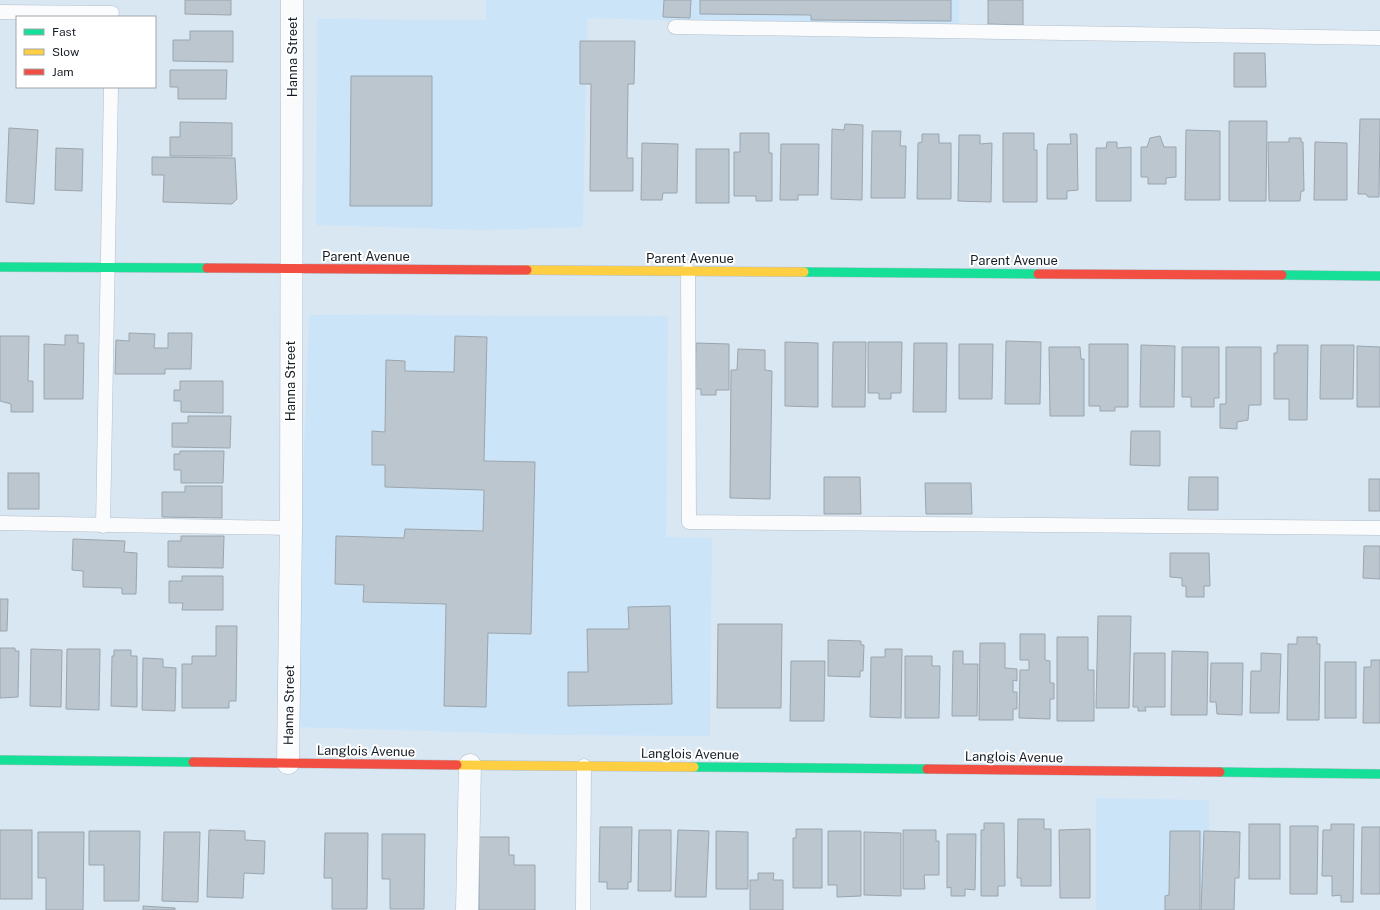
<svg xmlns="http://www.w3.org/2000/svg" width="1380" height="910" font-family="'Public Sans',sans-serif">
  <rect width="100%" height="100%" fill="#d9e7f3"/>
  <g fill="#cce4f8">
    <path d="M486 0H959V29L587 18 583 227 481 230 316 225 317 19 486 20Z"/>
    <path d="M309 315 668 316 666 537 712 538 710 736 560 735 294 727Z"/>
    <path d="M1096 798 1209 800V910H1096Z"/>
  </g>
  <g fill="#bbc6cf" stroke="#9aa5ae">
    <path d="M185 0H231V15L185 14Z"/>
    <path d="M664 0H691L690 18 663 17Z"/>
    <path d="M700 0H951V21L811 20V15L700 14Z"/>
    <path d="M988 0H1023V25L988 24Z"/>
    <path d="M190 31H233V62L173 61V40H190Z"/>
    <path d="M580 41H635L634 84H628L627 158H633V191H590L591 84H580Z"/>
    <path d="M1234 53H1265L1266 87H1234Z"/>
    <path d="M170 70H227L226 99H178V87H170Z"/>
    <path d="M351 76H432V206H350Z"/>
    <path d="M1360 119H1380L1379 197H1368L1366 194H1358Z"/>
    <path d="M1229 121H1267L1266 201H1229Z"/>
    <path d="M180 122 232 123V156H170V137H180Z"/>
    <path d="M845 124 863 125 862 200 831 199 832 129 844 130Z"/>
    <path d="M9 128 38 130 34 204 6 202Z"/>
    <path d="M1186 130 1220 131V200H1185Z"/>
    <path d="M872 131H901L900 146H906L905 198H871Z"/>
    <path d="M740 133H769V153H772V201H756V196H734V152H740Z"/>
    <path d="M1003 133H1034V150H1037V202H1003Z"/>
    <path d="M922 134H939V143H951V199H917L918 143 922 142Z"/>
    <path d="M1070 134H1077L1078 190 1067 191V199H1047V149L1048 144H1071Z"/>
    <path d="M959 135H980V144L992 143 991 202 958 201Z"/>
    <path d="M1160 136 1164 147H1176V177L1166 178V184H1148V177H1141V147H1147L1150 138Z"/>
    <path d="M1289 138H1301V142H1303L1304 191H1301L1300 201H1269L1268 142H1289Z"/>
    <path d="M1107 142H1117V148L1131 147V201H1096V148H1106Z"/>
    <path d="M1315 142 1347 143V200H1314Z"/>
    <path d="M642 143 678 144 677 193H663L662 200H641Z"/>
    <path d="M781 144H819L818 195H798V200H780Z"/>
    <path d="M56 148 83 149 82 191 55 190Z"/>
    <rect x="696" y="149" width="33" height="54"/>
    <path d="M152 157 235 158 237 199 232 204 163 202 164 175H152Z"/>
    <path d="M129 333 155 334 154 348H168V333H192L191 369H165V374H115L116 340 129 341Z"/>
    <path d="M65 335H78V343H84L83 399H44V344L65 345Z"/>
    <path d="M0 336H29L28 381H33V412H11V404L0 401Z"/>
    <path d="M455 336 487 337 484 461 535 462 531 634 488 633 486 707 444 706 446 604 363 602 364 585 335 584 336 536 404 538 405 529 483 531 484 490 385 487V465H372V431L385 432 386 360 405 361V371L454 372Z"/>
    <path d="M1006 341 1041 342 1040 404H1005Z"/>
    <path d="M785 342 818 343V407L785 406Z"/>
    <path d="M833 342H866L865 407H832Z"/>
    <path d="M868 342H902L901 393H891V399H879V393H868Z"/>
    <path d="M696 343 729 344V390H716V395H701V389H695Z"/>
    <path d="M914 343H947L946 412H913Z"/>
    <path d="M959 344H993L992 399H959Z"/>
    <path d="M1089 344H1128V407H1115V411H1100V406H1089Z"/>
    <path d="M1141 345 1175 346 1174 407H1140Z"/>
    <path d="M1277 345H1308L1307 420H1289V399H1274V353H1277Z"/>
    <path d="M1321 345H1354L1353 399H1320Z"/>
    <path d="M1357 346 1380 347V407H1357Z"/>
    <path d="M1049 347H1080L1081 359H1084V416H1050Z"/>
    <path d="M1182 347H1219V398H1214V407H1191V397H1182Z"/>
    <path d="M1226 347H1261V405H1249L1248 420 1237 422V429L1220 428V404H1226Z"/>
    <path d="M738 349 765 350V370L772 371 770 499 730 498 731 370H737Z"/>
    <path d="M180 381H223V413L181 412V401H174V390H180Z"/>
    <path d="M188 416H231L230 448 172 447V423H188Z"/>
    <path d="M1131 431H1160V466L1130 465Z"/>
    <path d="M180 451H224L223 483H181V470H174V454H180Z"/>
    <rect x="8" y="473" width="31" height="36"/>
    <path d="M824 477H860L861 514H824Z"/>
    <path d="M1189 477H1218V510H1188Z"/>
    <rect x="1369" y="479" width="11" height="32"/>
    <path d="M925 483H971L972 514H926Z"/>
    <path d="M185 486H222V518L162 517V492H185Z"/>
    <path d="M181 536H224L223 568 168 567V541H181Z"/>
    <path d="M73 539 125 541 124 552 137 553 136 594H122V588L83 587V571L72 570Z"/>
    <path d="M1364 546H1380V579L1363 578Z"/>
    <path d="M1170 553H1209L1210 586H1204V597H1186V586H1182V578L1170 577Z"/>
    <path d="M182 576H223V610H182L183 603H169V581H182Z"/>
    <path d="M0 599H8L7 631H0Z"/>
    <path d="M670 606 672 704 568 706V672H588L587 629H629L628 607Z"/>
    <path d="M1098 616H1131L1129 708H1096Z"/>
    <path d="M718 624H782L781 708H717Z"/>
    <path d="M216 626H237L236 701H229V708H182V664H192V656H216Z"/>
    <path d="M1020 634H1045V660L1050 661V683H1054V699H1050V719L1019 718 1020 670H1029V660H1020Z"/>
    <path d="M1057 637H1088V670H1094V721H1057Z"/>
    <path d="M1297 637H1317V644H1320L1319 720H1287L1288 644H1297Z"/>
    <path d="M828 640 861 641V645H864L863 671H860V677L828 676Z"/>
    <path d="M980 643H1005V668L1017 669V681L1013 680V692H1017V709H1013V720H979Z"/>
    <path d="M0 648H15V651H19L18 697 0 698Z"/>
    <path d="M31 649 62 650 61 707 30 706Z"/>
    <path d="M67 649H100L99 710 66 709Z"/>
    <path d="M885 649H902L901 718 870 717 871 657H885Z"/>
    <path d="M114 650H131V656H137V707L111 706 112 656H114Z"/>
    <path d="M953 651H963V664H978L977 716H952Z"/>
    <path d="M1172 651 1208 652 1207 715H1171Z"/>
    <path d="M1134 653H1165V707H1145L1146 711H1138V707H1133Z"/>
    <path d="M1261 653 1281 654 1279 713H1250L1251 671H1261Z"/>
    <path d="M905 656H932V666H940L939 718H905Z"/>
    <path d="M143 658 163 659V667L176 668 175 711 142 710Z"/>
    <path d="M1371 660H1380V723H1363L1364 667H1371Z"/>
    <path d="M791 661H825L824 721H790Z"/>
    <rect x="1325" y="662" width="31" height="56"/>
    <path d="M1211 663H1243L1242 715 1217 714 1216 702H1210Z"/>
    <path d="M1018 819H1044V829H1051V886H1021V878H1017Z"/>
    <path d="M984 823H1004L1005 886H998V896H981V830H984Z"/>
    <rect x="1249" y="824" width="31" height="55"/>
    <path d="M1331 824H1354L1353 902H1341V895L1332 896V876H1322L1323 830H1331Z"/>
    <path d="M1290 826H1318L1317 894H1290Z"/>
    <path d="M600 827H632L631 882H628V889H607V882H599Z"/>
    <path d="M1362 827H1380V894H1361Z"/>
    <path d="M796 829H822V888H793V838H796Z"/>
    <path d="M1090 829V898H1060L1059 830Z"/>
    <rect x="0" y="830" width="32" height="69"/>
    <path d="M209 830 245 831V840L265 841 264 874 244 873 243 898 207 897Z"/>
    <path d="M639 830H671V891H638Z"/>
    <path d="M678 830 709 831 706 897H675Z"/>
    <path d="M903 830H936V841H939V875H924L925 889H903Z"/>
    <path d="M89 831H140L139 901H104V865H89Z"/>
    <path d="M716 831 748 832V889H716Z"/>
    <path d="M828 831H861V896L837 897V885H828Z"/>
    <path d="M1170 831H1200V910H1165V896L1169 895Z"/>
    <path d="M1204 831 1240 832 1239 878H1235L1234 910H1201Z"/>
    <path d="M38 832H84L83 910H46V878H38Z"/>
    <path d="M164 832H200L198 902 162 901Z"/>
    <path d="M864 832 901 833V896L864 895Z"/>
    <path d="M325 833H368L367 909H332V878H324Z"/>
    <path d="M382 834H425L424 909H390V879H382Z"/>
    <path d="M947 834H976L975 890 965 889V896H951V887L947 888Z"/>
    <path d="M479 837H509V855H514V865H535V910H479Z"/>
    <path d="M758 873H774L773 880H783V910H750V880H758Z"/>
    <path d="M143 906 175 908V910H143Z"/>
  </g>
  <g fill="none" stroke-linecap="round" stroke-linejoin="round">
    <defs>
      <g id="lane">
        <path d="M0 12 112 13"/>
        <path d="M675 27 1380 38"/>
        <path d="M688 271 689 522 1380 528"/>
        <path d="M0 523 291 528"/>
        <path d="M103 526 111 87"/>
        <path d="M583 910 584 766"/>
      </g>
      <g id="street">
        <path d="M288 763 291 528 292 0"/>
        <path d="M467 910 470 765"/>
      </g>
      <g id="fast">
        <path d="M0 267 207 268"/>
        <path d="M804 272 1038 274"/>
        <path d="M1282 275 1380 276"/>
        <path d="M0 760 193 762"/>
        <path d="M694 767 927 769"/>
        <path d="M1220 772 1380 774"/>
      </g>
      <g id="slow">
        <path d="M527 270 804 272"/>
        <path d="M457 765 694 767"/>
      </g>
      <g id="jam">
        <path d="M207 268 527 270"/>
        <path d="M1038 274 1282 275"/>
        <path d="M193 762 457 765"/>
        <path d="M927 769 1220 772"/>
      </g>
    </defs>
    <use href="#lane" stroke="#b4bec8" stroke-width="15"/>
    <use href="#street" stroke="#b4bec8" stroke-width="23"/>
    <use href="#fast" stroke="#b4bec8" stroke-width="10"/>
    <use href="#slow" stroke="#b4bec8" stroke-width="10"/>
    <use href="#jam" stroke="#b4bec8" stroke-width="10"/>
    <use href="#lane" stroke="#f9fbfd" stroke-width="14"/>
    <use href="#street" stroke="#f9fbfd" stroke-width="22"/>
    <use href="#fast" stroke="#16e098" stroke-width="9"/>
    <use href="#slow" stroke="#ffcf43" stroke-width="9"/>
    <use href="#jam" stroke="#f24e42" stroke-width="9"/>
  </g>
  <g text-anchor="middle" dominant-baseline="central" stroke-width="4" stroke-linejoin="round" paint-order="stroke">
    <g font-size="13" fill="#151e26" stroke="#fff">
      <text transform="translate(292 57) rotate(-90)">Hanna Street</text>
      <text x="366" y="256">Parent Avenue</text>
      <text x="690" y="258">Parent Avenue</text>
      <text x="1014" y="260">Parent Avenue</text>
      <text transform="translate(290 381) rotate(-90)">Hanna Street</text>
      <text transform="translate(289 705) rotate(-89)">Hanna Street</text>
      <text transform="translate(366 751) rotate(1)">Langlois Avenue</text>
      <text transform="translate(690 754) rotate(1)">Langlois Avenue</text>
      <text transform="translate(1014 757) rotate(1)">Langlois Avenue</text>
    </g>
  </g>
  <rect x="16" y="16" width="140" height="72" fill="#ffffff" stroke="#a1a5a8"/>
  <rect x="24" y="29" width="20" height="6" fill="#16e098" stroke="#a1a5a8"/>
  <text x="52" y="36" font-size="12" fill="#151e26">Fast</text>
  <rect x="24" y="49" width="20" height="6" fill="#ffcf43" stroke="#a1a5a8"/>
  <text x="52" y="56" font-size="12" fill="#151e26">Slow</text>
  <rect x="24" y="69" width="20" height="6" fill="#f24e42" stroke="#a1a5a8"/>
  <text x="52" y="76" font-size="12" fill="#151e26">Jam</text>
</svg>
